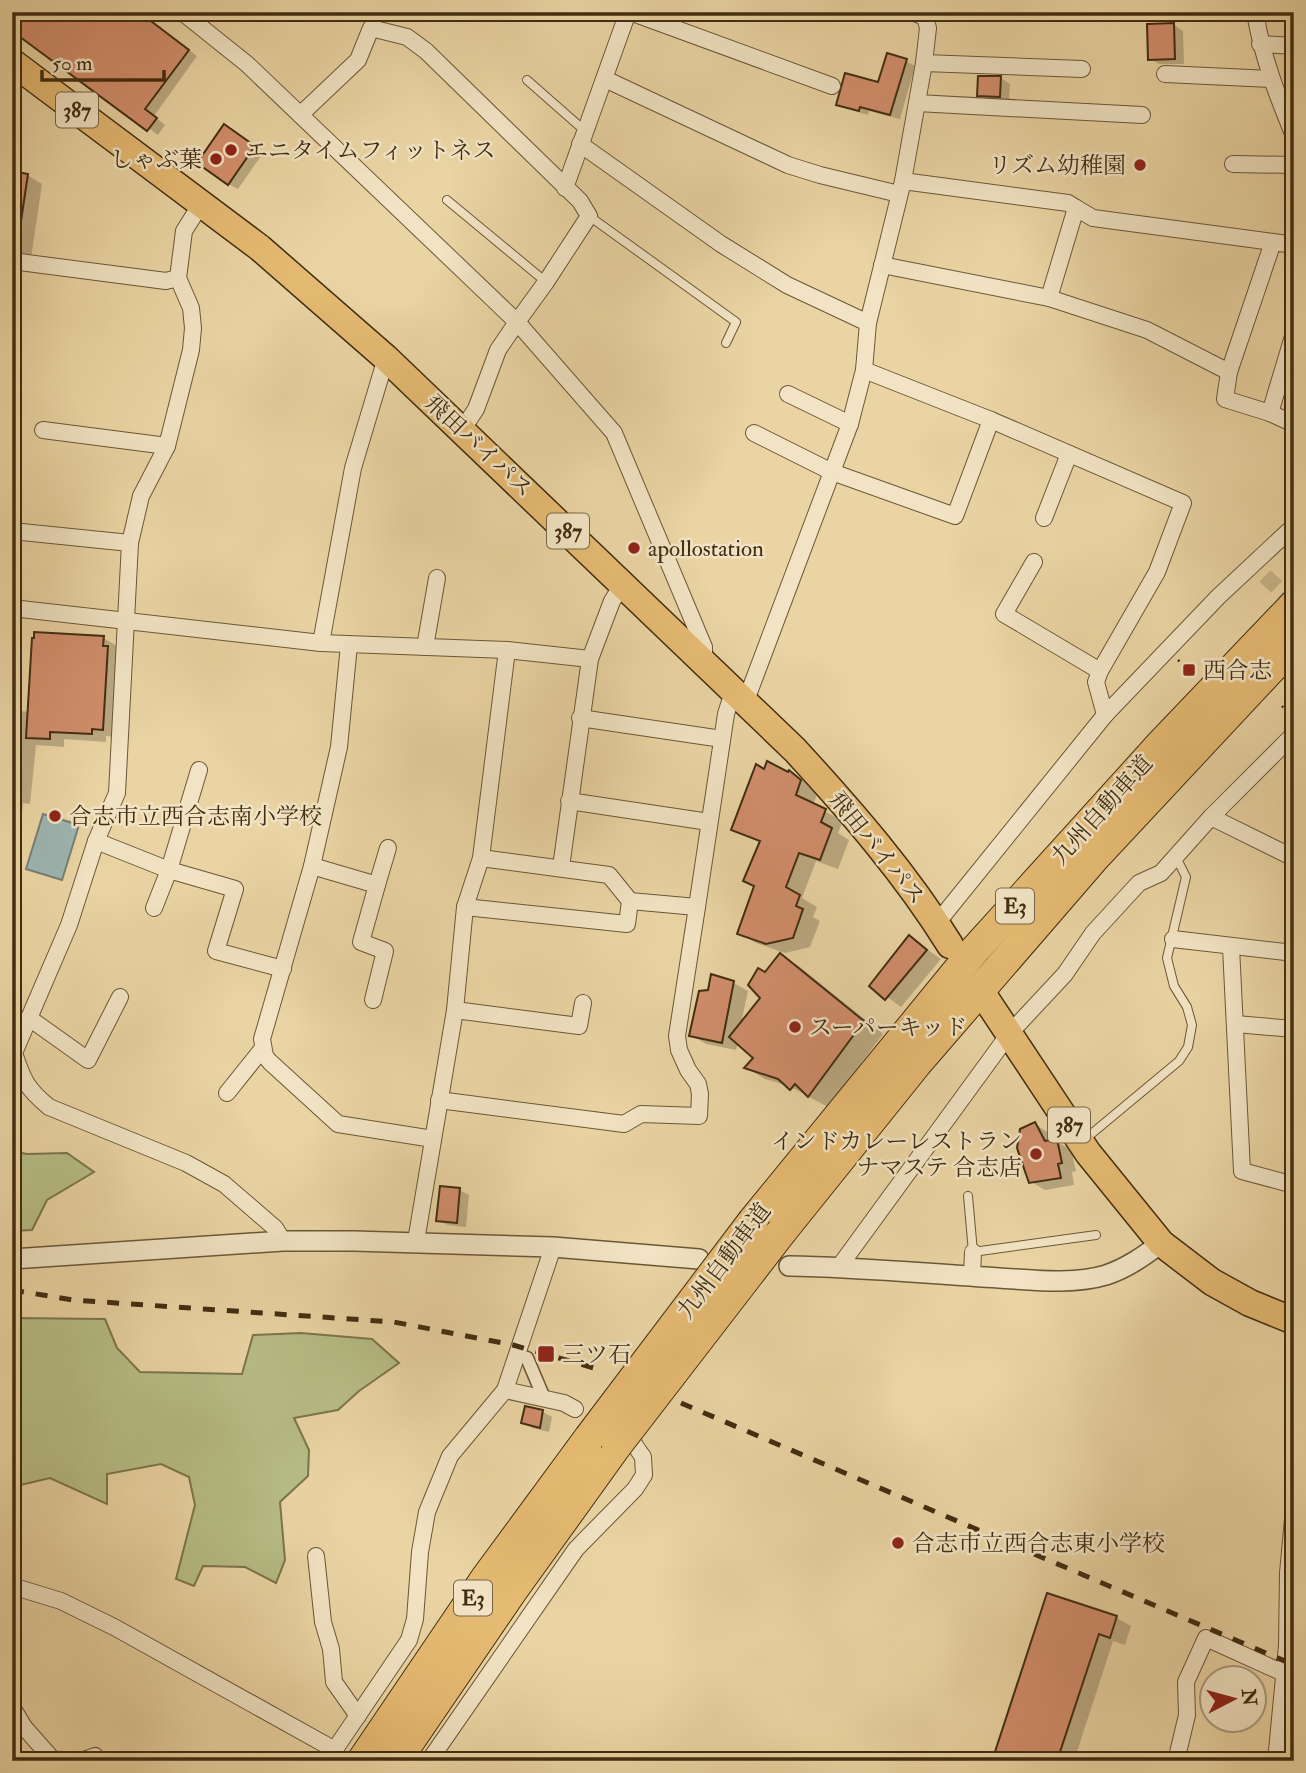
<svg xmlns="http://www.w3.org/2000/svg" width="1306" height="1773" font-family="'IM FELL Double Pica','Noto Serif JP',serif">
  <rect width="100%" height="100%" fill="#ead4a3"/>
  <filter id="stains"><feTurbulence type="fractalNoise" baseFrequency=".00286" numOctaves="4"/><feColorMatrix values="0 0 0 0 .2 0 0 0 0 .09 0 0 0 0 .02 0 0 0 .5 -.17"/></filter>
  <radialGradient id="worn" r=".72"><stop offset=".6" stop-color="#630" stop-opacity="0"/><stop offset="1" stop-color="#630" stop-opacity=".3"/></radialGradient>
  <g fill="#b7bd85" stroke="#7c754b" stroke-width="2">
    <path d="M12 1151 27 1154 67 1153 94 1172 47 1200 32 1230 12 1231Z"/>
    <path d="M12 1318 105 1319 117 1348 140 1372 242 1374 253 1335 301 1333 372 1339 399 1363 359 1391 338 1410 294 1418 309 1450 308 1476 280 1502 285 1560 276 1583 245 1567 203 1566 194 1586 176 1579 195 1505 189 1477 161 1464 107 1474V1504L50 1478 12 1487Z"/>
  </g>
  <path fill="#9cb5b1" stroke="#787f71" stroke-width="2" d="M43 814 79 825 62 880 26 869Z"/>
  <g fill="#0003">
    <path d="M138 12 197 56 154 116 165 125 158 135 12 29Z"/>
    <path d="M1174 25 1183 31 1184 64H1159L1150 59Z"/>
    <path d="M906 61 915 66 900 119 869 111 868 115 848 109 839 104 879 84Z"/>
    <path d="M1001 78 1010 84 1009 101 988 100 979 95Z"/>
    <path d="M234 131 263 153 238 189 228 184Z"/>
    <path d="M12 173 27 175 42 184 31 258 12 255Z"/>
    <path d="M103 638 117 646V737L106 736V742L64 739V747L36 745 30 804 23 803 17 873H12V710L29 712Z"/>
    <path d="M765 771 789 775 790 773 807 782 818 792 813 805 843 821 838 833 849 840 838 869 816 861 802 898 817 907 813 917 820 921 810 947 785 953 756 943 739 933 756 886 761 843 733 829Z"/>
    <path d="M909 937 941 959 901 1007 871 985Z"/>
    <path d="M781 956 800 967 883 1034 828 1107 789 1086 765 1079 747 1068 756 1058 738 1042 736 1050 706 1044 691 1035 709 992 713 976 734 983 748 991 741 1024 762 998 765 975Z"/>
    <path d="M1035 1124 1049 1133 1054 1141 1071 1149 1076 1171 1072 1172 1074 1185 1045 1190 1030 1181Z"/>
    <path d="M459 1190 469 1195 466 1227 448 1225 438 1220Z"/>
    <path d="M526 1408 543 1412 552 1417 549 1432 532 1428 523 1422Z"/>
    <path d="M1049 1596 1117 1618 1131 1626 1125 1645 1113 1641 1074 1761H994Z"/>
  </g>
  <g fill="#d28e6c" stroke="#412d11" stroke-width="2">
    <path d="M12 12H139L189 50 145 109 157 118 147 131 12 31Z"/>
    <path d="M1174 23 1175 59 1148 60 1147 24Z"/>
    <path d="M887 53 907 59 890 115 860 107 859 111 836 105 845 73 878 82Z"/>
    <path d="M978 76H1001L1000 97 977 96Z"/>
    <path d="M224 124 255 146 228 185 197 163Z"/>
    <path d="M12 171 28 174 20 228 12 227Z"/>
    <path d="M34 632 104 636 103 646H108L103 730 92 729V734L50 732V739L26 738 32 638H34Z"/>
    <path d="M767 761 788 772 789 770 801 780 796 795 826 809 821 822 832 828 820 860 799 853 786 887 800 895 796 906 803 909 793 938 766 944 737 934 754 886 743 881 760 841 731 830 756 764 764 769Z"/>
    <path d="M909 935 927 950 885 1000 869 986Z"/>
    <path d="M780 953 864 1021 808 1097 795 1084 790 1090 778 1079 744 1068 753 1058 729 1037 760 998 748 985 758 968 765 972Z"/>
    <path d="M711 974 734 981 722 1043 689 1036 699 991 708 990Z"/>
    <path d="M1035 1122 1045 1141 1057 1139 1062 1163 1058 1164 1061 1178 1029 1183 1017 1148 1020 1129Z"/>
    <path d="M440 1186 460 1188 457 1223 436 1221Z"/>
    <path d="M525 1406 543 1410 540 1428 521 1423Z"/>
    <path d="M1047 1593 1117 1616 1110 1638 1099 1634 1057 1761H992Z"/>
  </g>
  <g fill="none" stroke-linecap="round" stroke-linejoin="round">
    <path stroke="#c8b386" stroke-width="16" stroke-dasharray="16 8" stroke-linecap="butt" d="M1265 576 1294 603"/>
    <defs>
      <g id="service">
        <path d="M527 80 585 131"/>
        <path d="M447 200 546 282"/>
        <path d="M589 216 736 322 726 343"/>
        <path d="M1084 1140 1179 1061 1188 1047 1192 1025 1187 1007 1174 986 1167 958 1186 877 1176 857"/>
        <path d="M968 1196 973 1252 1096 1235"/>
      </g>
      <path id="pedestrian" d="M517 1355 527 1358 544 1398"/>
      <g id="minor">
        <path d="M182 12 247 64 517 322 546 282 589 216 580 201 426 51 407 37 371 28 358 60 300 115"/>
        <path d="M630 12 832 86"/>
        <path d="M1255 12C1262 56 1277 95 1294 136"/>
        <path d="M1260 44 1294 46"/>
        <path d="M924 63 1082 69"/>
        <path d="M1165 74 1271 79"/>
        <path d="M605 79 788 165 820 175 899 194"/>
        <path d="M917 103 1142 115"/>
        <path d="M580 144 721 244 787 285 868 323"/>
        <path d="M1233 164 1294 165"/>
        <path d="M903 181 1068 203 1076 208"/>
        <path d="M565 188 628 12"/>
        <path d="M1294 245 1273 242 1229 372 1225 399 1270 413 1294 424"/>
        <path d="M12 261 166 281 178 278"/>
        <path d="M882 265 1049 298 1147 330 1229 372"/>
        <path d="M1049 298 1076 208 1093 218 1273 242"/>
        <path d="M864 370 991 420 1183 503 1157 572 1100 671 1096 682 1105 715"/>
        <path d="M788 394 850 424"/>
        <path d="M1270 413 1294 333"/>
        <path d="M43 430 167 446"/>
        <path d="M462 430 476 409 498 350 517 322 614 433 704 647V664"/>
        <path d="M754 433 832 472 955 516 991 420"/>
        <path d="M1044 518 1069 454"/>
        <path d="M12 531 130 543 117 793 96 841 69 925 14 1053C23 1080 27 1089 49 1107L186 1163 224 1184 275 1228 283 1241"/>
        <path d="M130 543 141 496 167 446 191 350 193 328 191 308 178 278 184 231 201 204"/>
        <path d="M1034 562 1004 614 1100 671"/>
        <path d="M12 608 321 643 507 650 590 659 612 601 622 585"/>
        <path d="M321 643 353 468 386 358"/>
        <path d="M349 645 339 747 312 866 262 1039 265 1056 270 1062 338 1124 433 1139"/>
        <path d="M425 647 437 578"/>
        <path d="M745 703 850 424 864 370 868 323 903 181 924 63 928 28 925 17 912 12"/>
        <path d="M580 718 722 739"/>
        <path d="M569 801 709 822"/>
        <path d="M1211 817 1294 858"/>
        <path d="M96 841 169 870 235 889 216 951 283 969"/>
        <path d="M481 858 507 650"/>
        <path d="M312 866 377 885 361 942 385 951 373 1000"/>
        <path d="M561 867 590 659"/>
        <path d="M377 885 388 848"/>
        <path d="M465 907 627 924 630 901"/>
        <path d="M154 908 169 870 199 770"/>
        <path d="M937 923 1105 715 1218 597 1294 526"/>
        <path d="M1173 939 1294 953"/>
        <path d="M1231 947 1242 1171 1294 1185"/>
        <path d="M455 1010 579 1026 583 1003"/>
        <path d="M29 1018 88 1060 120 997"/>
        <path d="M1236 1024 1294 1029"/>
        <path d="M227 1093 263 1048"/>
        <path d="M439 1100 624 1124 641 1114 699 1116 700 1094 698 1084 688 1070 679 1050 677 1036 697 907"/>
        <path d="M416 1241 455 1010 465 907 481 858 609 875 630 901 697 907 726 714 733 692"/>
        <path d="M839 1267 1009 1034 1065 974 1093 933 1139 883 1161 873 1211 817 1294 734"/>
        <path d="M972 1276 973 1252"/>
        <path d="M505 1390 564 1403 575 1409"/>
        <path d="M316 1556 323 1622 331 1649 334 1682 358 1716"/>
        <path d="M12 1586 61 1601 114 1627 335 1750"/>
        <path d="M12 1707 24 1727 54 1761"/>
        <path d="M81 1761 95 1756 99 1761"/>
        <path d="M327 1761 409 1640 415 1619 420 1552 427 1512 450 1456 505 1390 553 1247"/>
        <path d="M429 1761 576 1549 635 1489 644 1475 643 1457 634 1444"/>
        <path d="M1176 1761 1187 1715 1186 1682 1206 1638 1290 1676"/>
        <path d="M1276 1761 1287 1646 1288 1573 1294 1508"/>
      </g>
      <g id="tertiary">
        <path d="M12 1259 283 1241H354L553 1247 699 1259"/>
        <path d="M789 1266C860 1267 929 1274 999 1278 1033 1280 1073 1285 1106 1275 1127 1268 1144 1256 1161 1243"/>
      </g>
      <g id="trunk">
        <path d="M12 62 260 248 386 358 795 750C851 811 906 874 950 945"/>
        <path d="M986 999 1088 1153 1161 1243 1212 1282 1250 1303 1294 1321"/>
      </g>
      <g id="motorway">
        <path d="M753 1221 973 952 1162 743 1294 605"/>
        <path d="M782 1231 917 1063 1095 857 1294 644"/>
        <path d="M362 1761 486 1578 589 1438"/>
        <path d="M396 1761 512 1591 617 1445"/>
      </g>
    </defs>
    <use href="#service" stroke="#6b5736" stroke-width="10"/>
    <use href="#pedestrian" stroke="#6b5736" stroke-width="15"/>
    <use href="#minor" stroke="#6b5736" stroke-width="18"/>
    <use href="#tertiary" stroke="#6b5736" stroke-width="22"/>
    <use href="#trunk" stroke="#412d11" stroke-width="29"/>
    <use href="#motorway" stroke="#412d11" stroke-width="32"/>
    <g stroke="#412d11" stroke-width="2.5" stroke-dasharray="2 3.5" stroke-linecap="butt">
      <path d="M1178 660 1189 670"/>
      <path d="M1282 706 1292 718"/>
    </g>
    <use href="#service" stroke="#f1e3c3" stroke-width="8"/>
    <use href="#pedestrian" stroke="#f1e3c3" stroke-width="12"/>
    <use href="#minor" stroke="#f1e3c3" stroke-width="16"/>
    <use href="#tertiary" stroke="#f1e3c3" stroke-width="19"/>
    <use href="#trunk" stroke="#e5ba72" stroke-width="26"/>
    <use href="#motorway" stroke="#e5ba72" stroke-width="30"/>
    <g stroke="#412d11" stroke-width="5" stroke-dasharray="12 12" stroke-linecap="butt">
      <path d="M12 1290 73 1300 394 1322 513 1345 601 1370"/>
      <path d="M681 1403 1294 1665"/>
    </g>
    <defs>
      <g id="motorway-bridge">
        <path d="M589 1438 753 1221"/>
        <path d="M617 1445 782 1231"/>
      </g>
    </defs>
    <use href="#motorway-bridge" stroke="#412d11" stroke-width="32" stroke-linecap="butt"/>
    <use href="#motorway-bridge" stroke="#e5ba72" stroke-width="30"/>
  </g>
  <g fill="#8f2418" stroke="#f1e3c3" stroke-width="2.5">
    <circle cx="231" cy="150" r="7"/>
    <circle cx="216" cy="159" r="7"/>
    <circle cx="1140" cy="165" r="7"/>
    <circle cx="634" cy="548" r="7"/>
    <rect x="1182" y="663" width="14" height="14" rx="3.5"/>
    <circle cx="55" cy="816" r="7"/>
    <circle cx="795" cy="1027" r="7"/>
    <circle cx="1036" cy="1154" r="7"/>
    <rect x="537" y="1345" width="18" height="18" rx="3.5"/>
    <circle cx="898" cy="1543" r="7"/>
  </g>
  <g text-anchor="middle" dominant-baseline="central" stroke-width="5" stroke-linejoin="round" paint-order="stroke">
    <g fill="#f1e3c3" stroke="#766446" stroke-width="2">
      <rect x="56" y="92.5" width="42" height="35" rx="5"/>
      <rect x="547" y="513.5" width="42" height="35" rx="5"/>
      <rect x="996" y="888.5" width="38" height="35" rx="5"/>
      <rect x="1048" y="1107.5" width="42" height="35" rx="5"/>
      <rect x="454" y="1580.5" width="38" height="35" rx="5"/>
    </g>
    <g font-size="21" font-weight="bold" fill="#412d11">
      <text x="77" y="110">387</text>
      <text x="568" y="531">387</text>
      <text x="1015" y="906">E3</text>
      <text x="1069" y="1125">387</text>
      <text x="473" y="1598">E3</text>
    </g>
    <g font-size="23" fill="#412d11" stroke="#f1e3c3" text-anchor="start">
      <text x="245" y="150">エニタイムフィットネス</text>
      <text x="202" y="159" text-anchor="end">しゃぶ葉</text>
      <text x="1126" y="165" text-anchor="end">リズム幼稚園</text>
      <text x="648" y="548">apollostation</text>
      <text x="1203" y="670">西合志</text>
      <text x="69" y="816">合志市立西合志南小学校</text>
      <text x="809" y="1027">スーパーキッド</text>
      <text x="1022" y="1141" text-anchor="end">インドカレーレストラン<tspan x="1022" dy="26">ナマステ 合志店</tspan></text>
      <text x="562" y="1354">三ツ石</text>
      <text x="912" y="1543">合志市立西合志東小学校</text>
    </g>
    <g font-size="23" fill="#412d11" stroke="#f1e3c3">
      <text transform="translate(479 446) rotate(43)">飛田バイパス</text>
      <text transform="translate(1102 810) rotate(-48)">九州自動車道</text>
      <text transform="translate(877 848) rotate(51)">飛田バイパス</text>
      <text transform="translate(724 1261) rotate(-53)">九州自動車道</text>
    </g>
  </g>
  <rect width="1306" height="1773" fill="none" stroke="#ead4a3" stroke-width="42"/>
  <rect x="14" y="14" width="1278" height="1745" fill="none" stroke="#412d11" stroke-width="3.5"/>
  <rect x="21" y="21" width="1264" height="1731" fill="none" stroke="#412d11" stroke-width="2"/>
  <g transform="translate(1233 1699) rotate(84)"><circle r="33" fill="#f1e3c3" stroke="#ab9a7c" stroke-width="2"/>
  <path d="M0-5L12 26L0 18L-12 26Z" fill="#8f2418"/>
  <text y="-10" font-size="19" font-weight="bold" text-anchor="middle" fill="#412d11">N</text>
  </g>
  <path d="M42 70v10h122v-10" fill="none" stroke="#412d11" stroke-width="3.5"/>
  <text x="52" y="70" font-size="21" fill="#412d11" stroke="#f1e3c3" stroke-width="5" paint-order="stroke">50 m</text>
  <rect width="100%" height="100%" filter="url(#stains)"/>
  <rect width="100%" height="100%" fill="url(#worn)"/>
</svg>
